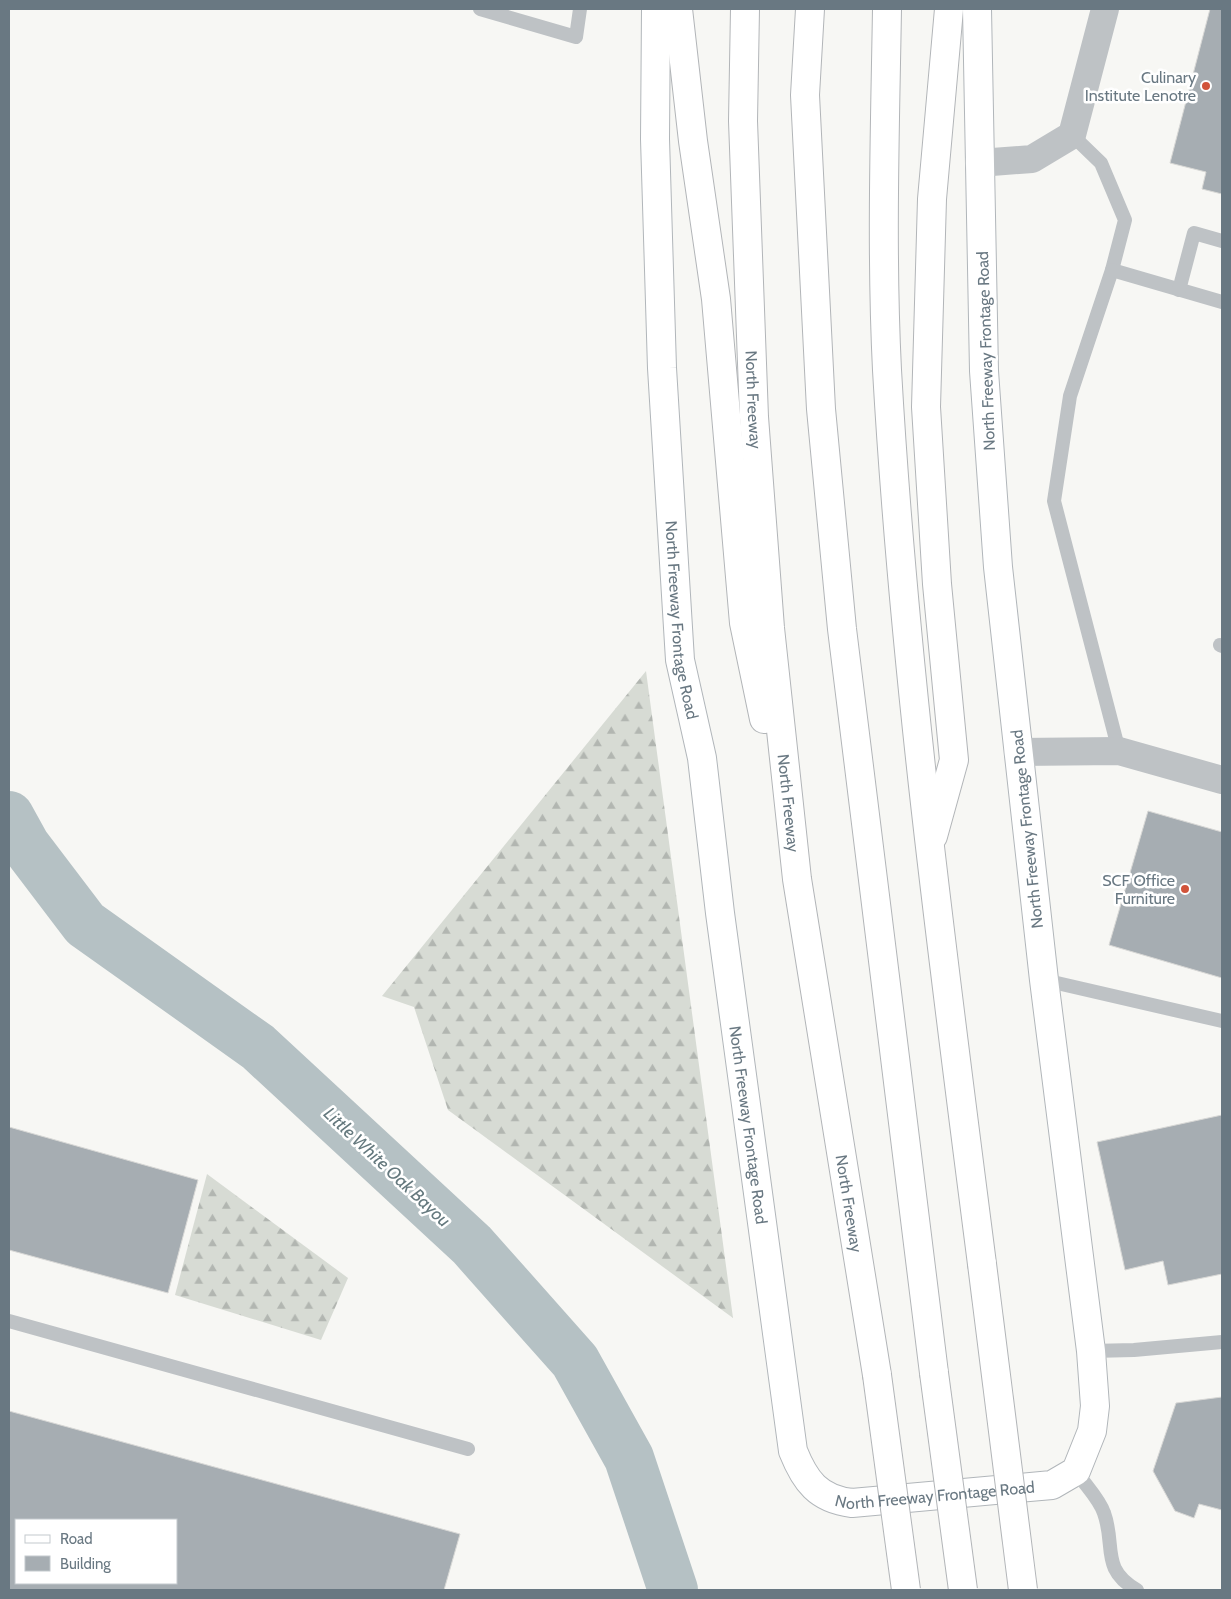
<svg xmlns="http://www.w3.org/2000/svg" width="1231" height="1599" font-family="Cabin,sans-serif">
  <defs>
    <pattern id="forest-firs" width="22" height="20" patternUnits="userSpaceOnUse" patternTransform="scale(1.25)"><rect width="22" height="20" fill="#d7dbd4"/><path d="M5 1l3.5 6h-7zM16 11l3.5 6h-7z" fill="#b2b6b1"/></pattern>
  </defs>
  <rect width="100%" height="100%" fill="#f7f7f4"/>
  <g fill="url(#forest-firs)">
    <path d="M646 671 733 1318 448 1110 414 1007 382 996Z"/>
    <path d="M207 1174 348 1278 321 1340 175 1295Z"/>
  </g>
  <g fill="none" stroke-linecap="round" stroke-linejoin="round">
    <path stroke="#b5c1c4" stroke-width="50" d="M9 816 25 845 85 924 258 1047 472 1245 575 1361 629 1458 673 1590"/>
  </g>
  <g fill="#a6adb2" stroke="#d8d8d6" fill-rule="evenodd">
    <path d="M1210 9H1222V194L1202 189 1206 172 1170 163Z"/>
    <path d="M1148 811 1222 832V978L1109 945Z"/>
    <path d="M1222 1115V1274L1168 1285 1163 1261 1125 1270 1097 1142Z"/>
    <path d="M9 1127 198 1180 168 1293 9 1250Z"/>
    <path d="M1222 1397V1510L1199 1504 1194 1518 1175 1511 1153 1471 1176 1403Z"/>
    <path d="M9 1411 460 1534 444 1590H9ZM16 1520H176V1583H16Z"/>
  </g>
  <g fill="none" stroke-linecap="round" stroke-linejoin="round">
    <defs>
      <g id="secondary">
        <path id="s1" d="M656 9 655 139 662 368 680 660 702 758 720 913 793 1451C805 1481 818 1499 852 1503L1052 1485 1076 1471 1092 1431 1095 1406 1091 1351 1044 980 998 567 984 371 977 9"/>
      </g>
      <g id="highway">
        <path d="M678 9 693 141 716 299 744 623 764 719"/>
        <path id="s2" d="M745 9 743 121 754 417 770 628 797 879 877 1375"/>
        <path d="M810 9 805 95 821 409 842 629 934 1373"/>
        <path d="M887 9C885 129 881 250 887 370 904 669 944 967 982 1264"/>
        <path d="M933 836 954 760 937 584 926 407 932 199 949 9"/>
      </g>
    </defs>
    <use href="#secondary" stroke="#b1b6ba" stroke-width="30"/>
    <use href="#highway" stroke="#b2b5b8" stroke-width="30"/>
    <g stroke="#bec2c5" stroke-width="14">
      <path d="M480 9 576 37 580 9"/>
      <path d="M1072 135 1101 163 1125 220 1112 270 1070 396 1054 501 1119 751"/>
      <path d="M1112 270 1222 302"/>
      <path d="M1179 290 1194 233 1222 241"/>
      <path d="M1220 645 1222 646"/>
      <path d="M1044 980 1222 1021"/>
      <path d="M9 1321 468 1449"/>
      <path d="M1091 1351 1134 1350 1222 1342"/>
      <path d="M1076 1471C1084 1484 1099 1498 1104 1513 1116 1546 1100 1569 1137 1590"/>
    </g>
    <g stroke="#bec2c5" stroke-width="28">
      <path d="M979 163 1032 159 1072 135 1105 9"/>
      <path d="M1018 752 1119 751 1222 780"/>
    </g>
    <use href="#secondary" stroke="#fff" stroke-width="28"/>
    <use href="#highway" stroke="#fff" stroke-width="28"/>
    <defs>
      <g id="highway-bridge">
        <path d="M982 1264 1023 1590"/>
        <path d="M934 1373 963 1590"/>
        <path d="M877 1375 906 1590"/>
      </g>
    </defs>
    <use href="#highway-bridge" stroke="#b2b5b8" stroke-width="30" stroke-linecap="butt"/>
    <use href="#highway-bridge" stroke="#fff" stroke-width="28"/>
  </g>
  <g fill="#d1533a" stroke="#fff" stroke-width="2">
    <circle cx="1206" cy="86" r="5"/>
    <circle cx="1185" cy="889" r="5"/>
  </g>
  <g text-anchor="middle" dominant-baseline="central" stroke-width="5" stroke-linejoin="round" paint-order="stroke">
    <g font-size="16" fill="#697882" stroke="#fff" text-anchor="end">
      <text x="1196" y="77">Culinary<tspan x="1196" dy="18">Institute Lenotre</tspan></text>
      <text x="1175" y="880">SCF Office<tspan x="1175" dy="18">Furniture</tspan></text>
    </g>
    <g font-size="16" fill="#697882" stroke="#fff">
      <text transform="translate(986 351) rotate(-92)">North Freeway Frontage Road</text>
      <text stroke="none"><textPath href="#s2" startOffset="391">North Freeway</textPath></text>
      <text stroke="none"><textPath href="#s1" startOffset="612">North Freeway Frontage Road</textPath></text>
      <text stroke="none"><textPath href="#s2" startOffset="796">North Freeway</textPath></text>
      <text transform="translate(1027 829) rotate(-96)">North Freeway Frontage Road</text>
      <text stroke="none"><textPath href="#s1" startOffset="1122">North Freeway Frontage Road</textPath></text>
      <text stroke="none"><textPath href="#s2" startOffset="1201">North Freeway</textPath></text>
      <text stroke="none"><textPath href="#s1" startOffset="1618">North Freeway Frontage Road</textPath></text>
    </g>
    <g font-size="18" font-style="italic" fill="#65797e" stroke="#fff">
      <text transform="translate(387 1167) rotate(43)">Little White Oak Bayou</text>
    </g>
  </g>
  <rect width="1231" height="1599" fill="none" stroke="#697882" stroke-width="20"/>
  <rect x="15" y="1519" width="162" height="65" fill="#ffffff" stroke="#c3c9cd"/>
  <rect x="25" y="1535" width="25" height="8" fill="#ffffff" stroke="#c3c9cd"/>
  <text x="60" y="1544" font-size="15" fill="#697882">Road</text>
  <rect x="25" y="1556" width="25" height="15" fill="#a6adb2" stroke="#c3c9cd"/>
  <text x="60" y="1569" font-size="15" fill="#697882">Building</text>
</svg>
